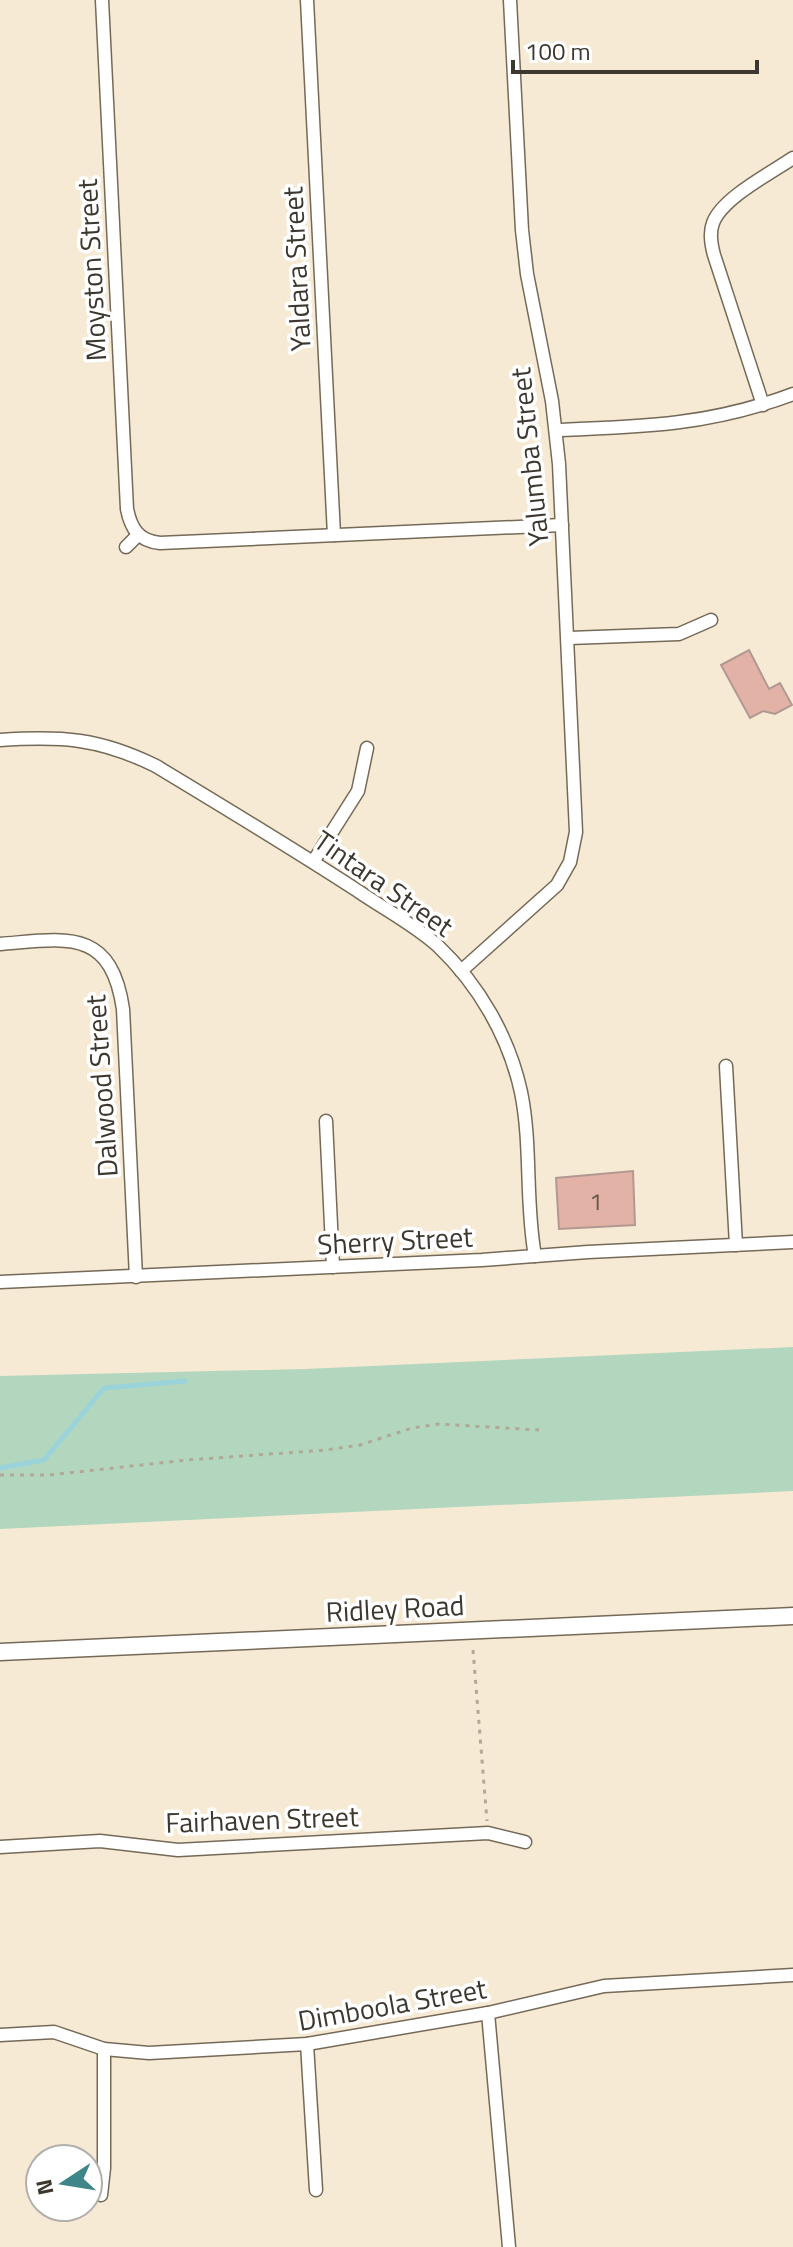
<svg xmlns="http://www.w3.org/2000/svg" width="793" height="2247" font-family="'Titillium Web',sans-serif">
  <rect width="100%" height="100%" fill="#f6ead4"/>
  <path fill="#b2d7be" d="M793 1347V1491L0 1529V1376L305 1369Z"/>
  <g fill="none" stroke-linecap="round" stroke-linejoin="round">
    <path stroke="#9ad3da" stroke-width="5" d="M0 1468 44 1460 104 1388 185 1381"/>
  </g>
  <g fill="#e3b2a6" stroke="#b29892" stroke-width="2">
    <path d="M749 650 769 689 780 683 792 705 775 714 763 711 750 718 721 665Z"/>
    <path d="M633 1171 635 1225 559 1229 556 1178Z"/>
  </g>
  <g fill="none" stroke-linecap="round" stroke-linejoin="round">
    <defs>
      <g id="minor">
        <path d="M102 0 127 509C131 529 139 541 160 543L562 525"/>
        <path d="M307 0 334 535"/>
        <path d="M763 405 714 255C711 244 709 233 713 223 722 198 771 173 793 158"/>
        <path d="M557 430C643 427 711 425 793 394"/>
        <path d="M126 547 138 535"/>
        <path d="M569 638 679 634 711 620"/>
        <path d="M0 740C62 736 99 738 156 766 224 807 292 848 358 891 384 909 415 925 438 946 479 985 509 1037 521 1092 532 1146 525 1202 535 1256"/>
        <path d="M313 862 358 791 367 748"/>
        <path d="M0 944C65 939 111 927 123 1009L136 1277"/>
        <path d="M461 971 557 885 570 862 576 832 559 464 552 401 527 274 522 230 510 0"/>
        <path d="M726 1066 736 1245"/>
        <path d="M326 1121 333 1267"/>
        <path d="M0 1282 482 1260 588 1252 793 1242"/>
        <path d="M0 1847 100 1841 178 1850 488 1833 525 1842"/>
        <path d="M488 2013 509 2247"/>
        <path d="M0 2035 54 2032 104 2049 149 2053 307 2044 488 2013 604 1986 793 1975"/>
        <path d="M307 2044 316 2190"/>
        <path d="M101 2195 104 2168V2049"/>
      </g>
      <path id="tertiary" d="M0 1652 793 1616"/>
    </defs>
    <use href="#minor" stroke="#756a57" stroke-width="15"/>
    <use href="#tertiary" stroke="#756a57" stroke-width="19"/>
    <g stroke="#b1a897" stroke-width="3" stroke-dasharray="4 6" stroke-linecap="butt">
      <path d="M0 1475H49L187 1460 326 1450 360 1445 412 1428 439 1424 539 1430"/>
      <path d="M473 1650 487 1821"/>
    </g>
    <use href="#minor" stroke="#fff" stroke-width="12"/>
    <use href="#tertiary" stroke="#fff" stroke-width="16"/>
  </g>
  <g text-anchor="middle" dominant-baseline="central" stroke-width="7" stroke-linejoin="round" paint-order="stroke">
    <g font-size="24" fill="#66564d">
      <text x="596" y="1201">1</text>
    </g>
    <g font-size="28" fill="#3d382f" stroke="#fff">
      <text transform="translate(296 269) rotate(-93)">Yaldara Street</text>
      <text transform="translate(91 270) rotate(-93)">Moyston Street</text>
      <text transform="translate(529 457) rotate(-96)">Yalumba Street</text>
      <text transform="translate(384 883) rotate(35)">Tintara Street</text>
      <text transform="translate(101 1086) rotate(-94)">Dalwood Street</text>
      <text transform="translate(395 1240) rotate(-3)">Sherry Street</text>
      <text transform="translate(395 1608) rotate(-3)">Ridley Road</text>
      <text transform="translate(262 1819) rotate(-2)">Fairhaven Street</text>
      <text transform="translate(392 2004) rotate(-10)">Dimboola Street</text>
    </g>
  </g>
  <g transform="translate(64 2183) rotate(258)"><circle r="38" fill="#ffffff" stroke="#b1afac" stroke-width="2"/>
  <path d="M0-6L14 30L0 20L-14 30Z" fill="#3e868a"/>
  <text y="-12" font-size="22" font-weight="bold" text-anchor="middle" fill="#3d382f">N</text>
  </g>
  <path d="M513 60v12h244v-12" fill="none" stroke="#3d382f" stroke-width="4"/>
  <text x="525" y="60" font-size="24" fill="#3d382f" stroke="#ffffff" stroke-width="6" paint-order="stroke">100 m</text>
</svg>
